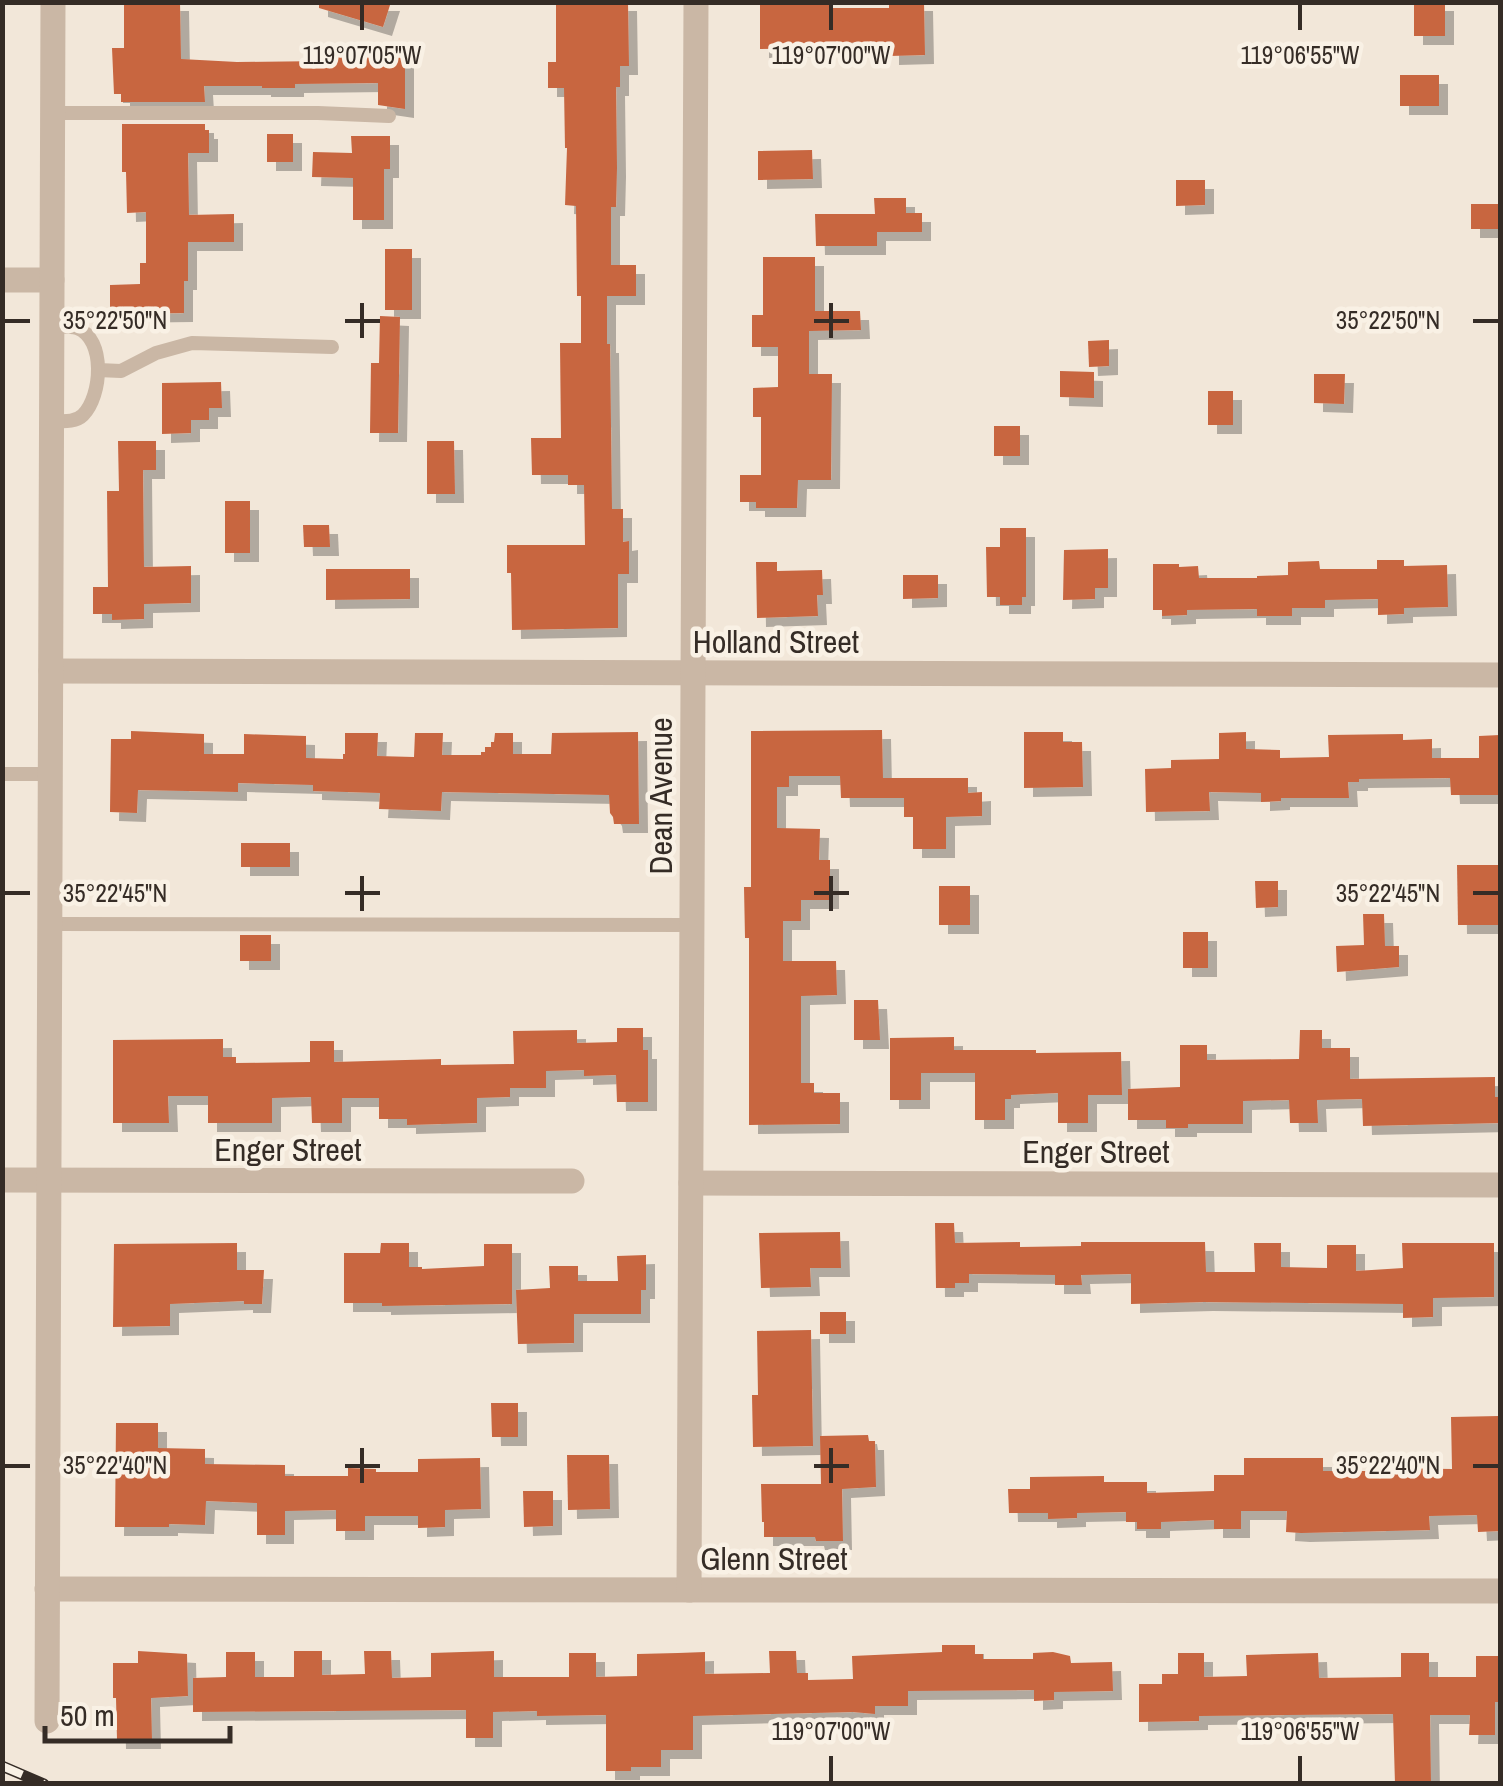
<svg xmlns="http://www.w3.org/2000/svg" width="1503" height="1786" font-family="'Archivo Narrow',sans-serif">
  <defs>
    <filter id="shadow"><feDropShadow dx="9" dy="9" stdDeviation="0" flood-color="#0004"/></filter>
  </defs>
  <rect width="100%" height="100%" fill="#f2e7d9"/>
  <g fill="#c86641" filter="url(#shadow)">
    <path d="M124 2H180L181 59 237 62 325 61V55L405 53V109L378 105V83L295 84V88H262V86H204L205 102H121V94H114L112 48H124Z"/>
    <path d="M319 2H391L383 27 319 8Z"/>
    <path d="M556 2H628L629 66H620V87H616L617 168 616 207H611V265H636V296H607V344H610L612 509H623V542L629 541V574H618V628L512 630 511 573H507V545H585L584 485H568V475H532L531 438H561L560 343H581V296H577L576 206 565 205 567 148H565L564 88H548V62H556Z"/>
    <path d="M760 2H833V8H889V2H924L925 55 890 56V42L833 43V48L760 49Z"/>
    <rect x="1414" y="2" width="31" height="34"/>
    <rect x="1400" y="75" width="39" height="31"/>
    <path d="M122 124H205V130H209V153H188L189 215 234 214V242H188V281H184V313L110 314V285L140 284V263H146V212L127 213 126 172H122Z"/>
    <rect x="267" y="134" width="26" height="28"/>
    <path d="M351 136H390V169H384V220H353V178L312 177 313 152 352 153Z"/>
    <path d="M812 150 813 179 758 180V151Z"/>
    <path d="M1176 180H1205V205L1176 206Z"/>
    <path d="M874 198H906V213H922V232H877V246H816L815 214H875Z"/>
    <rect x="1471" y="204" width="29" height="25"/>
    <rect x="385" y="249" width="27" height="61"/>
    <path d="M763 257H815V311H860L861 330 809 331V374H832L831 480H798L797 508H756V502H740V475H761V417H753V388L778 387V347H752V315H763Z"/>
    <path d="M380 316 400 317 398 433H370L371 363H379Z"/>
    <path d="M1109 340V366L1089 367 1088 341Z"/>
    <path d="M1060 371 1094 372V398L1060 397Z"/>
    <path d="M1314 374H1345L1344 404 1314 403Z"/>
    <path d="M221 382 222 408H209V420H191V433L162 434V383Z"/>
    <rect x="1208" y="391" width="25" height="34"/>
    <rect x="994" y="426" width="26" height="30"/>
    <path d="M118 441H156V470H143L144 567 191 566V603L144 604V619L112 620V614H93V587H108L107 491H119Z"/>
    <path d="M427 441H454L455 494H427Z"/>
    <rect x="225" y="501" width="25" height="52"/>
    <path d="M303 525H329L330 547H304Z"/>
    <path d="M1000 528H1026V597H1022V605H1000V597H987L986 547H1000Z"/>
    <path d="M1108 549V588H1095V599L1063 600 1064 550Z"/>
    <path d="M1377 560H1404V566L1447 565 1448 607 1404 608V614L1378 615V599L1325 600V608H1292V616H1257V609L1187 610V615L1162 616V610H1153V564H1179V567L1198 566 1199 578H1257V576L1288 575V562L1319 561 1320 569H1377Z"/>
    <path d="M756 562H777V571L822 570 823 595H817L818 616 757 618Z"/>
    <path d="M326 569H410V599L326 600Z"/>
    <path d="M903 575H938V598L903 599Z"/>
    <path d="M882 730 883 778H968V793L982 792V816L946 817V849H913V817H904V798H841L840 776H789V787H777V828L820 829 819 860H830V900H801V921H783V961H836L837 995 801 996V1083H814V1093H840V1124L749 1125V938H745L744 887H751V731Z"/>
    <path d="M131 731 204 734V754H244V734L306 736V758L343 759V754H345V733H378L377 756 414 757 415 733H443L442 755H481V752H485V747H491V742H494L495 733H513V754H551L552 733 638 732 639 824H614L613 817 610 813 609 795 442 792 441 811 379 809 380 793 313 791V785L238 783V792L138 790 137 813 110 812 111 739H131Z"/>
    <path d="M1024 732H1063V742H1082L1083 787 1024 788Z"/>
    <path d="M1246 732V749L1280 750V758L1329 757 1328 735 1403 734V740L1432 739V758H1479V736L1500 735V795H1451L1450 778 1359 779V782H1348L1349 798H1281V801L1261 802V793L1209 792 1210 811 1146 812 1145 769 1171 768V760L1219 759V733Z"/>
    <rect x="241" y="843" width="49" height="24"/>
    <path d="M1457 865H1500V925H1458Z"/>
    <path d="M1255 881H1278V907L1256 908Z"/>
    <rect x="939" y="886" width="31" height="39"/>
    <path d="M1363 914H1384L1385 946H1399V967L1337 972 1336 946 1364 945Z"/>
    <rect x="1183" y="932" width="25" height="36"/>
    <rect x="240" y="935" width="31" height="26"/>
    <path d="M854 1000H878L880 1040H854Z"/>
    <path d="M617 1028H643V1050H648V1102H617L616 1075 584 1076V1070L546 1071V1088H510V1097L477 1098V1123L407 1125V1119H379V1098H342V1123H312L311 1097 272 1098V1123H208V1096H168L169 1123H113V1040L223 1039V1057H236V1063L310 1062V1041H334V1062L441 1059V1065L514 1064 513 1031 577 1030V1043L617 1042Z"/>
    <path d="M1300 1030H1322V1048H1350V1079L1495 1077V1097H1500V1123L1363 1126 1362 1099 1317 1100 1318 1123H1290L1289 1100 1243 1101V1124H1188V1128H1166V1120H1128V1089L1180 1087V1045H1207V1060L1299 1059Z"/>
    <path d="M954 1037V1050H1036V1053L1121 1052 1122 1095H1088V1123H1058V1093L1011 1095V1099H1005V1120H975V1073H921V1100H890V1038Z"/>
    <path d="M935 1223H954L955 1243 1020 1242V1247L1081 1246V1242H1205L1206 1272H1255L1254 1243H1281V1267L1327 1268V1245H1356V1271L1403 1268 1402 1243H1494V1297L1433 1298V1317L1403 1318V1304L1204 1302 1131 1304V1274L1081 1275 1082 1285H1055V1275L969 1274V1283H955V1288H936Z"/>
    <path d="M840 1232 841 1268H810L811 1287 761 1288 759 1233Z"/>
    <path d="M237 1243V1270H264L262 1304H244V1301L170 1304V1326L113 1327 114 1244Z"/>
    <path d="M381 1243H409V1267H422V1269L484 1266V1244H512V1304L382 1306V1303H344V1253H380Z"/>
    <path d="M646 1255V1290H641V1314H574V1343L518 1344 516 1290 550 1288 549 1266H578V1281H618L617 1256Z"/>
    <rect x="820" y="1312" width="26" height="22"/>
    <path d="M811 1330 813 1446 753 1447 752 1395H758L757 1331Z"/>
    <path d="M491 1403H518V1437H492Z"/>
    <path d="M1499 1416 1500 1531 1478 1532 1477 1515 1429 1516 1430 1530 1301 1533 1286 1532 1287 1511H1241V1529H1214V1520L1161 1522V1529H1137V1522H1126V1512L1077 1513V1518L1048 1519V1513H1009L1008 1489H1030V1477L1104 1476V1482H1147V1493L1214 1491V1475H1244V1458H1323V1471H1383V1468L1452 1469 1451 1417Z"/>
    <path d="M116 1423H158V1448L205 1449V1464L285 1465V1476H348V1468L376 1469V1472H418V1459L480 1458 481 1509 445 1510V1527L418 1528V1516H365V1531H336V1510L285 1511V1535H257V1503L206 1501 205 1525 169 1524V1527H115Z"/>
    <path d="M868 1435 869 1441H875L876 1487 842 1489 843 1541H816L815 1537H764V1522H762L761 1484H821L820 1436Z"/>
    <path d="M567 1455H609L610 1509 568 1510Z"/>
    <path d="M523 1491H553V1526L524 1527Z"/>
    <path d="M942 1645H975V1654H983V1659H1033V1653L1053 1652 1070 1656 1071 1663 1112 1662 1113 1691 1054 1692V1700L1034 1701V1690L908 1691V1706H875V1714L853 1712 693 1716V1750H661V1767H631V1771H606V1715L537 1716V1711L493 1712V1738H466V1710L193 1712V1678L226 1677V1652H255V1677H294V1651H322V1675L365 1674 364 1651H391L392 1678 431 1677V1653L494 1651V1677H569V1653H596V1677L637 1676V1654L678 1653 705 1652V1674L770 1673 769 1651H796L797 1673H808V1680L853 1679 852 1656 942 1652Z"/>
    <path d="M138 1651 187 1654 188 1696 151 1698 152 1740H117L116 1698H113V1663H138Z"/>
    <path d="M1178 1653H1204V1677L1247 1676 1246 1655 1318 1653 1319 1678 1401 1677V1653H1429V1677H1476V1656H1500V1702H1495V1735H1469L1470 1715H1430L1431 1784H1395L1393 1714 1199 1716V1721L1139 1722V1684H1162V1674H1178Z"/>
  </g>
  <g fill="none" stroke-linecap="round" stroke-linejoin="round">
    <g stroke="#cab7a5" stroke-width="14">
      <path d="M53 113H318L389 116"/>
      <path d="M98 370 121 371 156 353 192 343 332 347"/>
      <path d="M52 421C62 421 75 423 83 415 102 396 106 339 77 328 70 326 59 327 52 326"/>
      <path d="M2 774H51"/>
      <path d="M50 924 692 925"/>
    </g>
    <g stroke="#cab7a5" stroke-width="25">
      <path d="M2 280H52"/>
      <path d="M51 671 1500 675"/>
      <path d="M2 1180 572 1181"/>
      <path d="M691 1183 1500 1185"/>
      <path d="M47 1589 1500 1591"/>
      <path d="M689 1590 696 2"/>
    </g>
    <path stroke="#cab7a5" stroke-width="25" d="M47 1721 53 2"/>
    <defs>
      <path id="rail" d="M2 1766 44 1784"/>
    </defs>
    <use href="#rail" stroke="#352c26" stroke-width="11"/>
    <use href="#rail" stroke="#f9f1e5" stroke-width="8" stroke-dasharray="22" stroke-linecap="butt"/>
  </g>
  <path fill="none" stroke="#352c26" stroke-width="4" d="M362 5V30M831 5V30M1300 5V30M362 303V338M831 303V338M5 321H30M345 321H380M814 321H849M1473 321H1498M362 876V911M831 876V911M5 893H30M345 893H380M814 893H849M1473 893H1498M362 1448V1483M831 1448V1483M5 1466H30M345 1466H380M814 1466H849M1473 1466H1498M831 1756V1781M1300 1756V1781"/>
  <g text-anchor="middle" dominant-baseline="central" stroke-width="9" stroke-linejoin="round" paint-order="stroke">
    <g font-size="32" fill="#352c26" stroke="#f9f1e5">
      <text x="776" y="641">Holland Street</text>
      <text transform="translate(660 796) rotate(-90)">Dean Avenue</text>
      <text x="288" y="1149">Enger Street</text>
      <text x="1096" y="1151">Enger Street</text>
      <text x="774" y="1558">Glenn Street</text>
    </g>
  </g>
  <g font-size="25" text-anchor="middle" fill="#352c26" stroke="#f9f1e5" stroke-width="9" stroke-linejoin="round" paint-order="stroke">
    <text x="362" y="64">119°07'05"W</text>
    <text x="831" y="64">119°07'00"W</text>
    <text x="1300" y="64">119°06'55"W</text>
    <text x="115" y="329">35°22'50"N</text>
    <text x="1388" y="329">35°22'50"N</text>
    <text x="115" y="902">35°22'45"N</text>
    <text x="1388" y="902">35°22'45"N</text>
    <text x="115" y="1474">35°22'40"N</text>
    <text x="1388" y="1474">35°22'40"N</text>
    <text x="831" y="1740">119°07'00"W</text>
    <text x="1300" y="1740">119°06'55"W</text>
  </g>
  <rect width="1503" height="1786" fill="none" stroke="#352c26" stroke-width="10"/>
  <path d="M45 1726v15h185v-15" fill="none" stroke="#352c26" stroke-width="5"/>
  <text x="60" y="1726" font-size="30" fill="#352c26" stroke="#f9f1e5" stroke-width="8" paint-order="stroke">50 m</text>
</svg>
